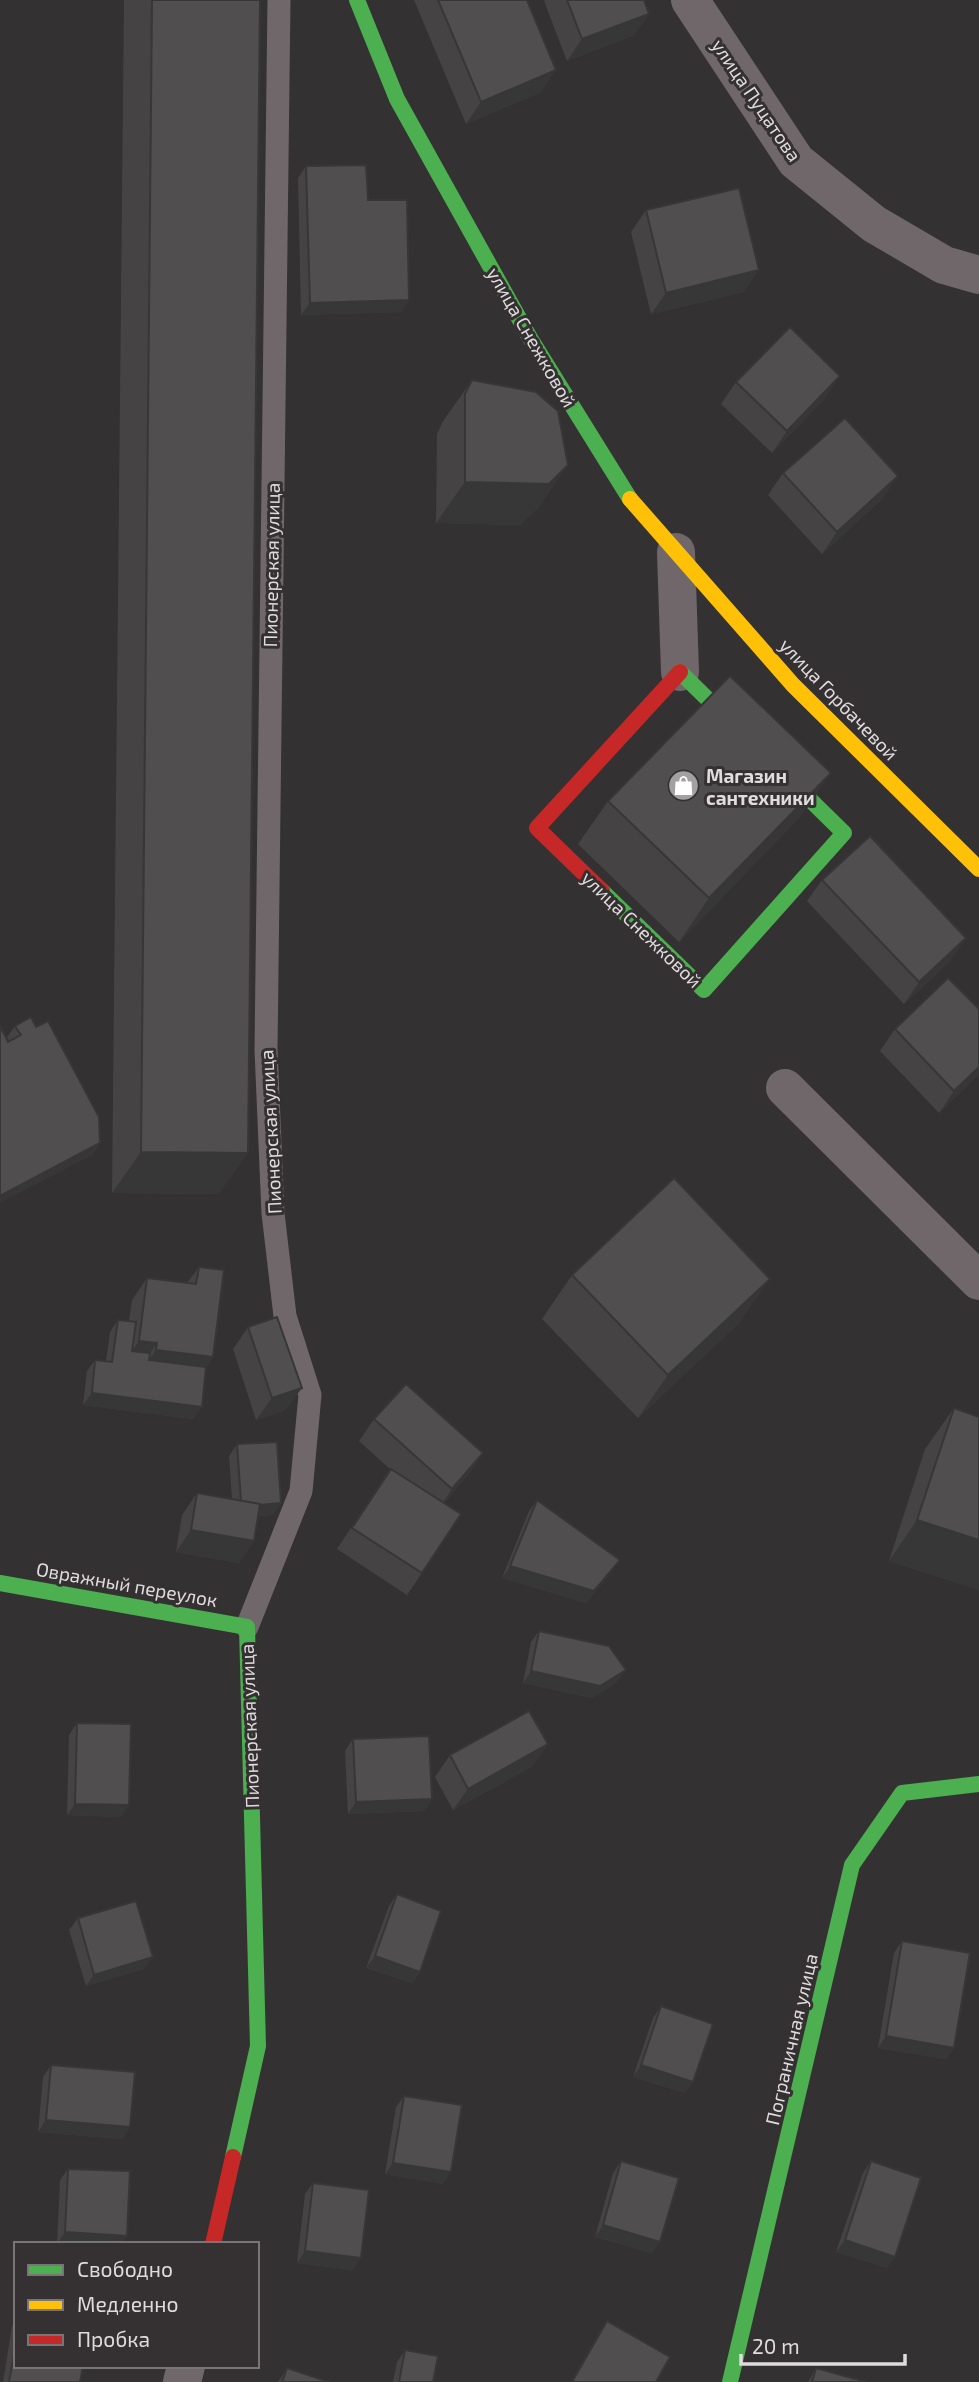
<svg xmlns="http://www.w3.org/2000/svg" width="979" height="2382" font-family="'Exo 2',sans-serif">
  <rect width="100%" height="100%" fill="#343132"/>
  <g fill="none" stroke-linecap="round" stroke-linejoin="round">
    <path stroke="#70676a" stroke-width="23" d="M247 1627 301 1491 310 1395 285 1316 273 1213 266 1050 279 0"/>
    <g stroke="#70676a" stroke-width="38">
      <path d="M690 0 796 161 874 224 944 265 979 275"/>
      <path d="M676 552 680 672"/>
      <path d="M785 1088 979 1281"/>
      <path d="M182 2382 186 2366"/>
    </g>
    <g stroke="#4caf50" stroke-width="16">
      <path d="M357 0 397 99 530 338 630 499"/>
      <path d="M602 891 704 990 844 833 680 672"/>
      <path d="M0 1583 247 1627 258 2046 233 2157"/>
      <path d="M730 2382 852 1865 902 1793 979 1784"/>
    </g>
    <path stroke="#ffc107" stroke-width="16" d="M630 499 793 685 979 869"/>
    <g stroke="#c62828" stroke-width="16">
      <path d="M602 891 537 828 680 672"/>
      <path d="M213 2244 233 2157"/>
    </g>
  </g>
  <g fill="#454343">
    <path d="M124 0H260L219 1194 112 1193Z"/>
    <path d="M414 0H527L541 92 466 124Z"/>
    <path d="M545 0H644L649 14 634 35 567 61 544 1Z"/>
    <path d="M306 166 368 200 409 300 401 312 301 315 298 178Z"/>
    <path d="M646 210 744 292 651 314 631 232Z"/>
    <path d="M472 380 540 506 520 525 436 523 437 434 443 421Z"/>
    <path d="M736 382 825 398 772 453 721 404Z"/>
    <path d="M783 473 883 498 822 554 768 495Z"/>
    <path d="M608 801 800 817 679 942 578 844Z"/>
    <path d="M822 880 951 960 904 1004 807 901Z"/>
    <path d="M979 1007V1074L939 1113 880 1051 895 1029Z"/>
    <path d="M15 1026 100 1143 92 1155 8 1042 9 1041 7 1037Z"/>
    <path d="M199 1267 213 1357 206 1367 202 1407 193 1419 83 1405 87 1371 95 1360 106 1361 110 1332 118 1320 129 1321 132 1300 147 1278 187 1283Z"/>
    <path d="M572 1275 740 1322 638 1418 542 1319Z"/>
    <path d="M248 1327 286 1410 256 1420 233 1349Z"/>
    <path d="M954 1408 979 1417V1590L889 1561 925 1449Z"/>
    <path d="M374 1419 483 1453 468 1475 444 1503 422 1573 407 1595 337 1549 390 1469 359 1441Z"/>
    <path d="M237 1444 281 1503 273 1515 258 1516 254 1541 239 1563 176 1552 182 1515 197 1493 232 1499 229 1456Z"/>
    <path d="M537 1500 611 1572 586 1603 502 1578 529 1511Z"/>
    <path d="M539 1631 617 1682 592 1698 523 1683 531 1642Z"/>
    <path d="M77 1723 121 1817 67 1815 69 1735Z"/>
    <path d="M353 1739 432 1799 424 1811 348 1814 345 1751Z"/>
    <path d="M450 1755 533 1766 453 1810 435 1777Z"/>
    <path d="M397 1894 420 1972 412 1983 366 1968 389 1906Z"/>
    <path d="M78 1918 144 1969 86 1986 69 1930Z"/>
    <path d="M902 1941 954 2048 946 2059 878 2048 894 1953Z"/>
    <path d="M661 2006 693 2082 685 2093 633 2077 653 2018Z"/>
    <path d="M51 2065 130 2127 122 2139 38 2132 43 2077Z"/>
    <path d="M404 2096 443 2184 385 2174 396 2107Z"/>
    <path d="M621 2161 652 2253 595 2237 613 2173Z"/>
    <path d="M871 2161 887 2268 836 2252 863 2173Z"/>
    <path d="M68 2169 122 2244H57L60 2180Z"/>
    <path d="M313 2183 361 2258 352 2270 297 2263 305 2194Z"/>
    <path d="M16 2321V2366L80 2382H3L12 2326Z"/>
    <path d="M607 2321 656 2382H571L599 2333Z"/>
    <path d="M405 2350 433 2382H393L397 2362Z"/>
    <path d="M287 2368 329 2382H278Z"/>
    <path d="M816 2368 866 2382H808Z"/>
  </g>
  <g fill="#383737">
    <path d="M649 14 634 35 567 61 582 39Z"/>
    <path d="M556 70 541 92 466 124 481 102Z"/>
    <path d="M759 270 744 292 651 314 666 293Z"/>
    <path d="M409 300 401 312 301 315 310 303Z"/>
    <path d="M840 376 825 398 772 453 787 431Z"/>
    <path d="M568 465 540 506 520 525 436 523 465 482Z"/>
    <path d="M898 476 883 498 822 554 837 532Z"/>
    <path d="M831 773 800 817 679 942 709 898Z"/>
    <path d="M966 938 951 960 904 1004 919 982Z"/>
    <path d="M979 1067V1074L939 1113 954 1091Z"/>
    <path d="M100 1143 92 1155 0 1203V1196Z"/>
    <path d="M141 1152 248 1153 219 1194 112 1193Z"/>
    <path d="M770 1279 740 1322 638 1418 668 1375Z"/>
    <path d="M139 1341 157 1343 142 1365 124 1362Z"/>
    <path d="M156 1350 213 1357 198 1379 141 1371Z"/>
    <path d="M302 1388 286 1410 256 1420 272 1398Z"/>
    <path d="M92 1393 202 1407 193 1419 83 1405Z"/>
    <path d="M483 1453 468 1475 437 1511 452 1489Z"/>
    <path d="M281 1503 273 1515 234 1517 242 1506Z"/>
    <path d="M917 1520 979 1540V1590L889 1561Z"/>
    <path d="M191 1530 254 1541 239 1563 176 1552Z"/>
    <path d="M620 1560 586 1603 502 1578 510 1566Z"/>
    <path d="M626 1670 617 1682 592 1698 523 1683 531 1671Z"/>
    <path d="M548 1744 533 1766 453 1810 468 1789Z"/>
    <path d="M432 1799 424 1811 348 1814 356 1802Z"/>
    <path d="M75 1804 129 1805 121 1817 67 1815Z"/>
    <path d="M375 1956 420 1972 412 1983 366 1968Z"/>
    <path d="M153 1957 144 1969 86 1986 94 1975Z"/>
    <path d="M886 2036 954 2048 946 2059 878 2048Z"/>
    <path d="M641 2065 693 2082 685 2093 633 2077Z"/>
    <path d="M46 2120 130 2127 122 2139 38 2132Z"/>
    <path d="M393 2163 451 2172 443 2184 385 2174Z"/>
    <path d="M603 2225 660 2242 652 2253 595 2237Z"/>
    <path d="M65 2232 127 2236 122 2244H57Z"/>
    <path d="M845 2240 895 2257 887 2268 836 2252Z"/>
    <path d="M305 2251 361 2258 352 2270 297 2263Z"/>
  </g>
  <g fill="#504e4e" stroke="#383737" stroke-width="2">
    <path d="M152 0H260L248 1153 141 1152Z"/>
    <path d="M438 0H527L556 70 481 102Z"/>
    <path d="M567 0H644L649 14 582 39Z"/>
    <path d="M366 165 368 200H407L409 300 310 303 306 166Z"/>
    <path d="M739 188 759 270 666 293 646 210Z"/>
    <path d="M790 327 840 376 787 431 736 382Z"/>
    <path d="M472 380 536 392 558 411 568 465 549 484 465 482V394Z"/>
    <path d="M845 418 898 476 837 532 783 473Z"/>
    <path d="M730 676 831 773 709 898 608 801Z"/>
    <path d="M870 836 966 938 919 982 822 880Z"/>
    <path d="M948 978 978 1008 979 1007V1067L954 1091 895 1029Z"/>
    <path d="M31 1017 36 1027 48 1021 99 1117 100 1143 0 1196V1026L8 1042 21 1035 15 1026Z"/>
    <path d="M674 1178 770 1279 668 1375 572 1275Z"/>
    <path d="M199 1267 224 1270 213 1357 156 1350 157 1343 139 1341 147 1278 196 1284Z"/>
    <path d="M277 1317 302 1388 272 1398 248 1327Z"/>
    <path d="M118 1320 136 1322 132 1351 150 1353 149 1360 206 1367 202 1407 92 1393 95 1360 112 1362Z"/>
    <path d="M406 1384 483 1453 452 1489 374 1419Z"/>
    <path d="M954 1408 979 1417V1540L917 1520Z"/>
    <path d="M277 1442 281 1503 260 1505 241 1501 237 1444Z"/>
    <path d="M391 1469 461 1514 422 1573 352 1528Z"/>
    <path d="M197 1493 260 1504 254 1541 191 1530Z"/>
    <path d="M537 1500 620 1560 594 1591 510 1566Z"/>
    <path d="M539 1631 609 1646 626 1670 600 1686 531 1671Z"/>
    <path d="M529 1711 548 1744 468 1789 450 1755Z"/>
    <path d="M77 1723 131 1724 129 1805 75 1804Z"/>
    <path d="M429 1736 432 1799 356 1802 353 1739Z"/>
    <path d="M397 1894 441 1911 420 1972 375 1956Z"/>
    <path d="M136 1901 153 1957 94 1975 78 1918Z"/>
    <path d="M902 1941 970 1953 954 2048 886 2036Z"/>
    <path d="M661 2006 713 2024 693 2082 641 2065Z"/>
    <path d="M51 2065 135 2072 130 2127 46 2120Z"/>
    <path d="M404 2096 462 2105 451 2172 393 2163Z"/>
    <path d="M621 2161 679 2178 660 2242 603 2225Z"/>
    <path d="M871 2161 921 2178 895 2257 845 2240Z"/>
    <path d="M68 2169 130 2171 127 2236 65 2232Z"/>
    <path d="M313 2183 369 2190 361 2258 305 2251Z"/>
    <path d="M607 2321 670 2357 656 2382H572Z"/>
    <path d="M16 2343V2366H83L80 2382H9Z"/>
    <path d="M405 2350 438 2356 433 2382H399Z"/>
    <path d="M287 2368 329 2382H282Z"/>
    <path d="M816 2368 866 2382H812Z"/>
  </g>
  <defs>
    <symbol id="shop-disc" viewBox="-11 -11 22 22"><circle r="9.5" fill="#a3a0a1" stroke="#353031"/><path d="M-5-2.5h2.3a2.7 3.5 0 0 1 5.4 0H5L5.5 6h-11ZM-1.5-2.5h3a1.5 2.3 0 0 0-3 0Z" fill="#fff"/></symbol>
  </defs>
  <g fill-rule="evenodd">
    <use href="#shop-disc" x="666" y="768" width="35" height="35"/>
  </g>
  <g text-anchor="middle" dominant-baseline="central" stroke-width="6" stroke-linejoin="round" paint-order="stroke">
    <g font-size="19" fill="#dfdcdd" stroke="#353031">
      <text transform="translate(757 100) rotate(56)">улица Пуцатова</text>
      <text transform="translate(532 337) rotate(60)">улица Снежковой</text>
      <text transform="translate(271 565) rotate(-89)">Пионерская улица</text>
      <text transform="translate(839 699) rotate(46)">улица Горбачевой</text>
      <text transform="translate(642 929) rotate(44)">улица Снежковой</text>
      <text transform="translate(270 1132) rotate(-93)">Пионерская улица</text>
      <text transform="translate(127 1584) rotate(10)">Овражный переулок</text>
      <text transform="translate(249 1726) rotate(-92)">Пионерская улица</text>
      <text transform="translate(791 2039) rotate(-77)">Пограничная улица</text>
    </g>
    <g font-size="19" font-weight="bold" fill="#dfdcdd" stroke="#353031" text-anchor="start">
      <text x="706" y="775">Магазин<tspan x="706" dy="22">сантехники</tspan></text>
    </g>
  </g>
  <rect x="14" y="2242" width="245" height="126" fill="#353031" stroke="#797576" stroke-width="2"/>
  <rect x="28" y="2265" width="35" height="10" fill="#4caf50" stroke="#797576" stroke-width="2"/>
  <text x="77" y="2277" font-size="21" fill="#dfdcdd">Свободно</text>
  <rect x="28" y="2300" width="35" height="10" fill="#ffc107" stroke="#797576" stroke-width="2"/>
  <text x="77" y="2312" font-size="21" fill="#dfdcdd">Медленно</text>
  <rect x="28" y="2335" width="35" height="10" fill="#c62828" stroke="#797576" stroke-width="2"/>
  <text x="77" y="2347" font-size="21" fill="#dfdcdd">Пробка</text>
  <path d="M741 2354v10h164v-10" fill="none" stroke="#dfdcdd" stroke-width="3.5"/>
  <text x="752" y="2354" font-size="21" fill="#dfdcdd" stroke="#353031" stroke-width="5" paint-order="stroke">20 m</text>
</svg>
